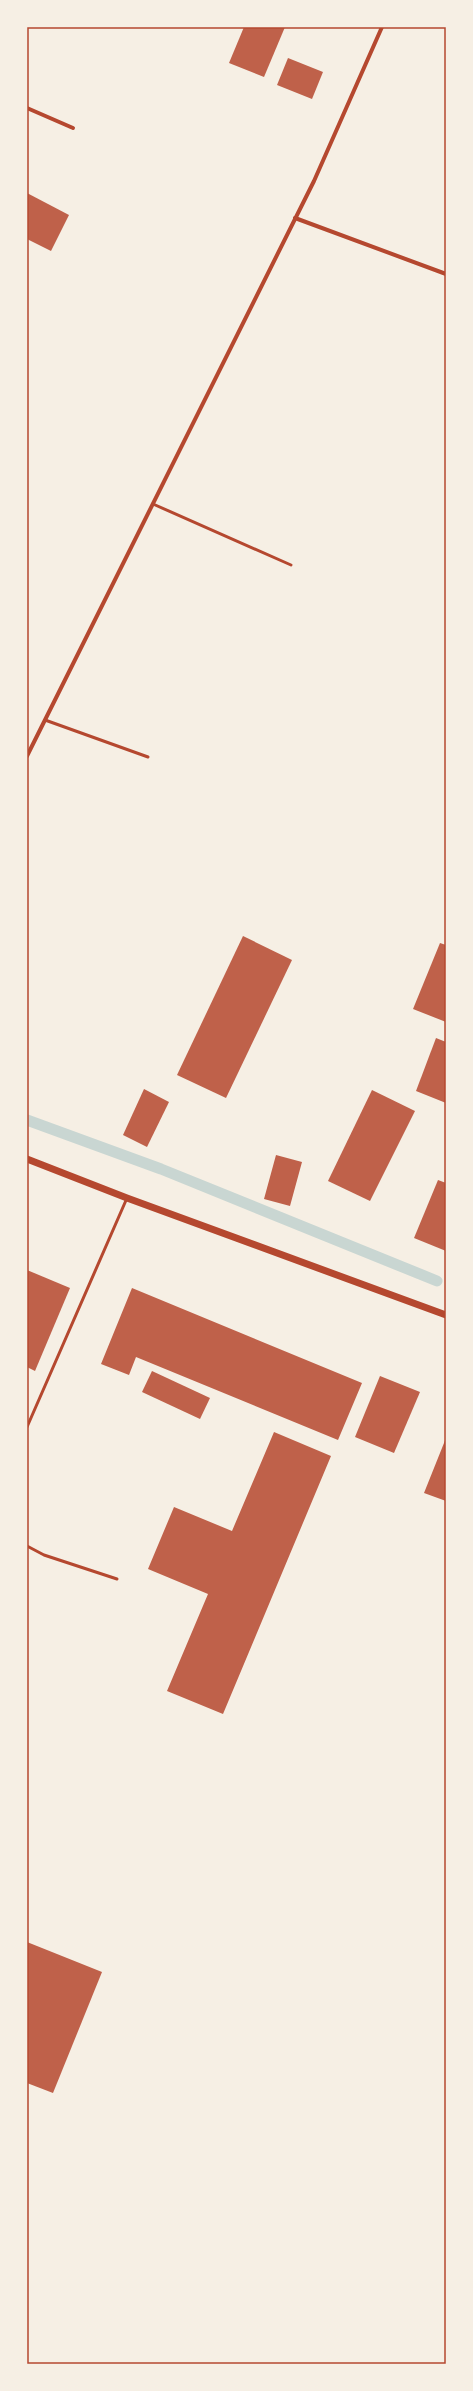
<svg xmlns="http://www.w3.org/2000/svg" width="473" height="2391" font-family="'Golos Text',sans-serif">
  <rect width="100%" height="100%" fill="#f6efe4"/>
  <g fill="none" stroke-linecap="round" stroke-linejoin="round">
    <path stroke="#c9d6d2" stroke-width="11" d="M27 1120 161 1169 437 1281"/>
  </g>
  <g fill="#bf614a">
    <path d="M244 27H285L264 77 229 63Z"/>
    <path d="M288 58 323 72 312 99 277 85Z"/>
    <path d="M27 193 69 215 51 251 27 239Z"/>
    <path d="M243 936 292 960 226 1098 177 1075Z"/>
    <path d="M440 943 446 945V1022L413 1009Z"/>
    <path d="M436 1038 446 1042V1103L416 1091Z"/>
    <path d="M144 1089 169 1102 147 1147 123 1135Z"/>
    <path d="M372 1090 415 1111 370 1201 328 1181Z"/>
    <path d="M276 1155 302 1162 290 1206 264 1199Z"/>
    <path d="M438 1180 446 1183V1251L414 1238Z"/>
    <path d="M27 1270 70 1288 35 1371 27 1367Z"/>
    <path d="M132 1288 362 1383 338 1440 136 1357 129 1375 101 1364Z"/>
    <path d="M152 1371 210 1398 200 1419 142 1392Z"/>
    <path d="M380 1376 420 1392 394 1453 355 1437Z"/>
    <path d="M274 1432 331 1456 223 1714 167 1691 208 1594 148 1569 174 1507 232 1531Z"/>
    <path d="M446 1438V1501L424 1493Z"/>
    <path d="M27 1942 102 1972 53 2093 27 2083Z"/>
  </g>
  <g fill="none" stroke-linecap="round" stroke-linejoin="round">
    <g stroke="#b5482f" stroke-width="3">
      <path d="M153 504 291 565"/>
      <path d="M45 720 148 757"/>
      <path d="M27 1427 127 1198"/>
      <path d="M27 1546 44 1555 117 1579"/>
    </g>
    <g stroke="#b5482f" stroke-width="4">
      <path d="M27 108 73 128"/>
      <path d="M295 218 446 274"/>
      <path d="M27 756 314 181 382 27"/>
    </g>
    <path stroke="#b5482f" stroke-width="7" d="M27 1159 127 1198 446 1315"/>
  </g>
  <rect width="473" height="2391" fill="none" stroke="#f6efe4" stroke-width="56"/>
  <rect x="28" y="28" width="417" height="2335" fill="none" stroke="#b5482f" stroke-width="1.5"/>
</svg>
